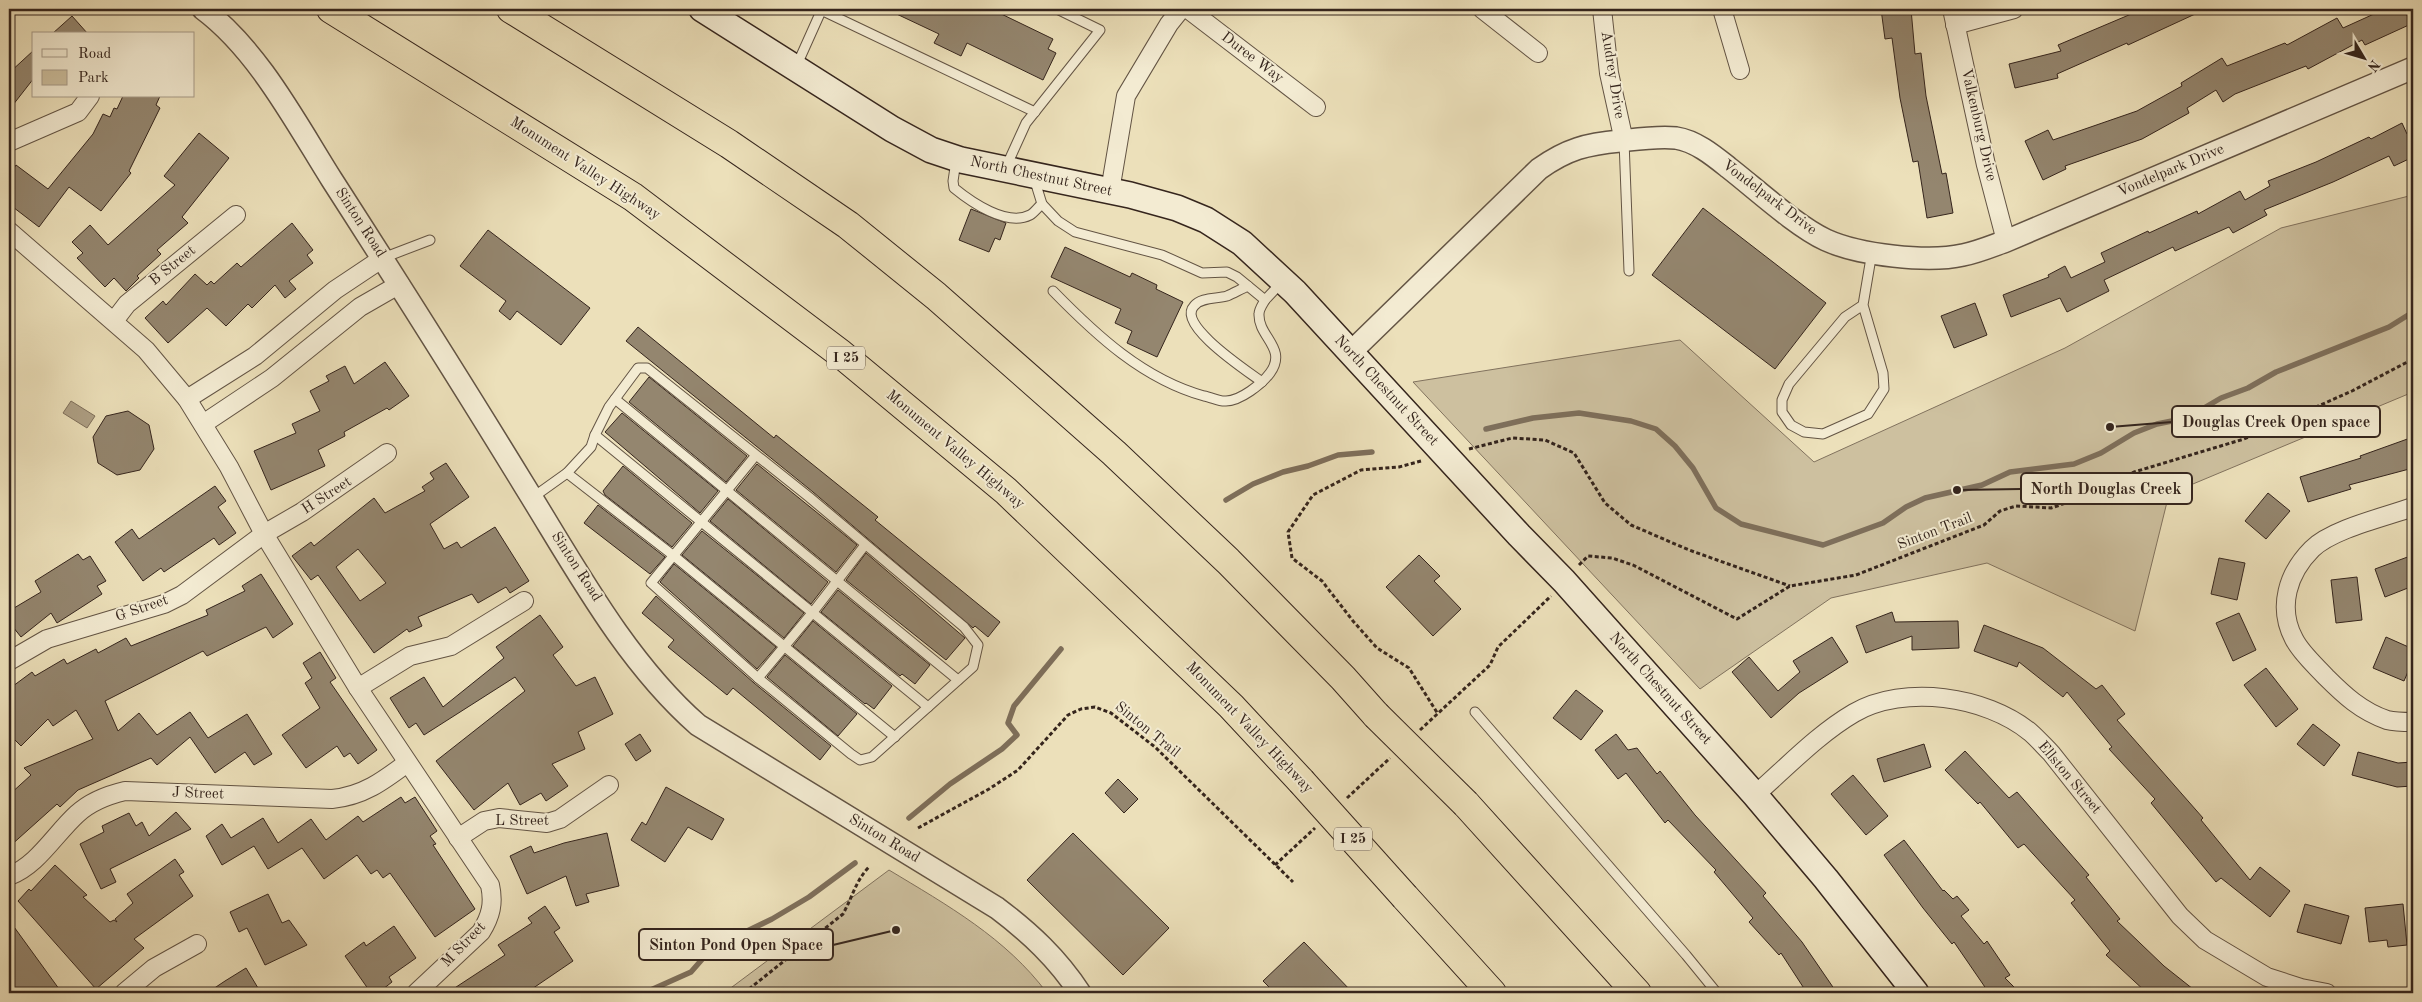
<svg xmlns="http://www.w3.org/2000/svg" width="2422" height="1002" font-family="'Old Standard TT',serif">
  <rect width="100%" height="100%" fill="#ece0ba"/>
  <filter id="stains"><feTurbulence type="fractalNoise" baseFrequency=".004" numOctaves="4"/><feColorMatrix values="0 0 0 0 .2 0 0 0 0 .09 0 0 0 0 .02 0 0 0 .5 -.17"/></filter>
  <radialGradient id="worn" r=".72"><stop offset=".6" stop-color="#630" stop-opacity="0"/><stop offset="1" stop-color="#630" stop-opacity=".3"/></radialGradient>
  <g fill="#cdc09f" stroke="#81725e">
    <path d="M2413 195V392L2169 494 2135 631 1987 563 1831 598 1700 689 1413 382 1680 340 1814 462 2065 348 2281 228Z"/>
    <path d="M889 870C947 905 1006 938 1047 993H724Z"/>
  </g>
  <path fill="#aea085" stroke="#7e6f5b" d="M71 401 95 416 87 428 63 413Z"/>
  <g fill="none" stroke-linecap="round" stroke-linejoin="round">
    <g stroke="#7e6f5b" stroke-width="5.5">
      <path d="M1486 429 1533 418 1579 413 1631 421 1656 429 1675 446 1693 468 1716 508 1741 524 1823 545 1883 523 1906 507 1925 498 1982 485 2010 472 2074 464 2101 453 2134 433 2157 424 2187 418 2221 398 2248 388 2276 372 2389 327 2413 312"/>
      <path d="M1226 500 1253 484 1283 472 1308 466 1338 455 1372 452"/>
      <path d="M909 818 950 784 1002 749 1017 735 1008 723 1014 706 1061 649"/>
      <path d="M644 993 691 972 712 948 772 919 809 897 855 863"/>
    </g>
  </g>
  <g fill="#94866f" stroke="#35251d" fill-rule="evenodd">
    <path d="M886 9H991L1053 39 1048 49 1056 53 1043 80 967 43 961 56 934 43 939 34Z"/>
    <path d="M1881 9H1911L1915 54 1921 53 1926 96 1942 174 1946 173 1953 213 1927 218 1918 161 1913 162 1900 98 1892 38 1885 39Z"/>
    <path d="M2143 9H2206L2128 45 2127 43 2057 74 2058 78 2015 88 2009 64 2061 51 2058 45Z"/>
    <path d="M2385 9H2404L2411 24 2365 45 2362 40 2308 69 2306 66 2235 94 2223 102 2216 90 2187 108 2189 113 2142 139 2065 166 2066 169 2043 180 2025 141 2048 130 2053 140 2137 111 2182 86 2181 83 2222 58 2227 66 2285 43 2287 45 2337 18 2343 28Z"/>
    <path d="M72 16 88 34H52Z"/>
    <path d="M34 50V78L9 110V73Z"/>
    <path d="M123 96H160L156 105 160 108 129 171 131 173 101 211 69 187 39 227 9 204V176L16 165 48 189 93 134 103 114 110 117 114 108 117 109Z"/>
    <path d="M2402 123 2407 134 2413 131V157L2394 166 2389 156 2333 182 2264 210 2267 215 2233 233 2229 227 2175 251 2173 247 2104 280 2109 291 2067 312 2060 298 2011 317 2003 295 2049 277 2048 275 2065 266 2071 278 2105 262 2101 253 2148 231 2149 233 2197 211 2198 214 2240 191 2245 200 2270 186 2268 181 2316 162 2369 137 2371 139Z"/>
    <path d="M199 133 229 158 182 217 188 223 157 250 161 254 137 276 139 278 126 291 114 278 105 287 77 258 83 253 72 242 90 225 108 245 175 185 164 176Z"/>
    <path d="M1703 208 1826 303 1775 369 1652 275Z"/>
    <path d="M971 209 1006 223 1000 240 995 238 989 252 959 240Z"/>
    <path d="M292 223 313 250 307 255 313 263 289 281 296 289 285 298 275 285 252 308 248 304 226 326 207 308 168 343 145 318 163 301 166 305 195 274 207 285 211 281 214 284 237 263 241 267Z"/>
    <path d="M488 230 590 308 561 345 517 311 510 320 499 311 506 301 460 266Z"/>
    <path d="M1065 247 1130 277 1132 273 1157 285 1156 289 1183 302 1157 357 1127 343 1132 331 1115 323 1121 309 1051 277Z"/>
    <path d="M1975 303 1987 335 1954 348 1941 316Z"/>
    <path d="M638 327 774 438 776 435 878 517 875 520 1000 622 988 637 975 626 973 628 813 492 626 341Z"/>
    <path d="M385 362 409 396 389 410 387 408 344 432 345 436 318 450 325 466 271 490 254 451 296 433 292 424 320 411 310 391 329 381 326 376 345 366 354 384Z"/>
    <path d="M649 377 747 456 726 482 629 402Z"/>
    <path d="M128 411 149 425 154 449 140 470 117 475 98 463 93 437 106 416Z"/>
    <path d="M622 413 718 491 700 513 605 432Z"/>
    <path d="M2413 437V468L2349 485 2351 489 2308 502 2300 477 2361 458 2360 456Z"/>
    <path d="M446 463 469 497 430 524 444 549 457 542 461 548 495 527 529 581 510 593 506 587 478 603 472 594 418 617 422 626 409 632 407 629 374 653 318 575 311 580 292 556 311 542 314 546 374 498 385 513 425 491 422 487 434 479 430 473ZM358 549 386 583 360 601 336 567Z"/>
    <path d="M757 464 857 545 836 572 736 490Z"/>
    <path d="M623 466 692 523 672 547 605 495 603 491Z"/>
    <path d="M215 486 226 501 218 507 236 533 219 545 214 538 164 572 161 568 143 581 115 542 132 529 139 539Z"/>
    <path d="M2268 493 2290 511 2266 539 2245 521Z"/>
    <path d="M728 499 828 582 811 604 710 521Z"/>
    <path d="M598 505 665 557 650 574 584 523Z"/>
    <path d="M702 531 804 613 784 638 682 555Z"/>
    <path d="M866 553 965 638 946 660 846 580Z"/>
    <path d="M78 554 83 560 90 556 106 581 97 586 102 594 57 623 51 613 21 637 9 622V611L41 592 35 581Z"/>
    <path d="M1419 555 1440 576 1434 581 1461 609 1433 636 1386 587Z"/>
    <path d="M2413 555V586L2385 597 2375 569Z"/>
    <path d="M2219 558 2245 563 2237 600 2211 594Z"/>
    <path d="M674 564 776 647 757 669 660 582Z"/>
    <path d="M261 574 293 624 273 638 266 627 207 656 203 651 105 701 118 731 139 713 157 735 190 712 208 738 247 714 272 754 254 765 245 752 215 773 190 737 157 765 151 758 78 790 60 807 57 804 9 847V795L31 775 24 768 93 739 76 710 53 726 48 719 21 746 9 734V689L32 672 35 676 64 659 67 664 96 649 98 653 126 638 131 646 208 615 206 610 245 591 242 586Z"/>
    <path d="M2357 577 2362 620 2336 623 2331 580Z"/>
    <path d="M838 590 930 665 915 684 902 674 900 676 821 612Z"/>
    <path d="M656 596 754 683 831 746 820 760 733 688 727 695 668 647 674 640 642 613Z"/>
    <path d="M1892 612 1895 622 1958 621 1959 648 1912 650V636L1866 653 1856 626Z"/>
    <path d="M2239 613 2256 650 2233 661 2216 623Z"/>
    <path d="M540 615 563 647 553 655 576 686 595 677 613 714 578 732 585 749 552 764 568 786 546 801 541 793 520 805 508 783 474 810 436 761 525 691 515 677 424 735 416 723 409 728 390 698 424 677 443 707 504 658 496 647Z"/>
    <path d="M813 621 892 686 874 709 866 703 865 704 793 646Z"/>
    <path d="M1984 625 2043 648 2096 689 2102 685 2125 714 2117 720 2203 818 2201 820 2250 880 2260 867 2290 891 2270 917 2221 878 2216 882 2151 803 2155 799 2109 749 2112 747 2067 692 2063 697 2019 662 2017 667 1974 651Z"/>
    <path d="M1832 637 1848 662 1799 693 1771 718 1732 672 1749 657 1778 691 1800 672 1793 661Z"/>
    <path d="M2386 637 2413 649V660L2404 681 2373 668Z"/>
    <path d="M320 652 336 678 330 682 377 750 358 764 350 753 344 757 337 746 306 768 282 735 320 708 305 683 312 678 303 663Z"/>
    <path d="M785 655 857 714 838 736 767 677Z"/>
    <path d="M2266 668 2298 709 2276 727 2244 685Z"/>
    <path d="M1576 690 1603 711 1581 740 1553 718Z"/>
    <path d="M2313 724 2340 745 2324 766 2297 744Z"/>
    <path d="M640 734 651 751 636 761 625 744Z"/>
    <path d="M1616 734 1628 750 1637 748 1657 774 1660 771 1695 815 1766 893 1763 896 1802 942 1837 993H1807L1781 953 1779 955 1749 922 1753 918 1714 872 1716 870 1668 820 1665 823 1626 773 1618 779 1595 750Z"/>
    <path d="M1924 744 1931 767 1884 782 1877 759Z"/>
    <path d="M1965 751 2009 798 2017 792 2089 875 2086 877 2120 919 2117 921 2164 966 2198 993H2147L2106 955 2110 951 2071 903 2075 900 2024 844 2018 848 1980 802 1978 804 1945 770Z"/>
    <path d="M2358 752 2398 763 2413 762V786L2397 787 2352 775Z"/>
    <path d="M1853 775 1888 816 1866 835 1831 794Z"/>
    <path d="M1118 779 1138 799 1124 813 1105 793Z"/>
    <path d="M666 787 724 819 712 840 688 827 665 862 631 840 642 822 646 825Z"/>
    <path d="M401 797 405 803 415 797 437 831 430 836 436 844 433 845 475 909 435 937 390 873 383 878 377 870 371 874 357 855 324 879 302 848 268 869 254 846 222 865 206 836 222 824 231 838 263 818 278 843 311 819 326 840 358 816 363 822Z"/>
    <path d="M176 812 191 829 110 869 116 882 101 889 80 844 104 832 102 826 129 813 136 826 142 822 149 836Z"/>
    <path d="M607 833 619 886 586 894 589 902 576 906 566 876 527 894 510 856 531 846 534 853 564 843Z"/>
    <path d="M1073 833 1169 928 1123 975 1027 880Z"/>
    <path d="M1904 840 1943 891 1944 890 1953 899 1957 896 1969 910 1961 916 1984 944 1987 941 2010 975 2005 978 2020 993H1989L1954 942 1952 944 1923 908 1884 855Z"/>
    <path d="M175 859 184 872 179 875 193 896 134 939 144 948 96 989 18 901 29 889 31 891 55 865 87 895 83 897 110 922 114 920 117 922 115 919 133 903 127 894Z"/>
    <path d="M268 894 282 923 289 920 307 945 265 965 247 928 239 932 230 912Z"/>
    <path d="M2305 904 2349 916 2341 944 2297 932Z"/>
    <path d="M2403 904 2407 945 2388 947 2387 940 2369 942 2365 908Z"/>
    <path d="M545 906 560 928 554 932 573 961 526 993H447L505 955 498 945 532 923 528 918Z"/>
    <path d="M9 920 62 993H9Z"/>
    <path d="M394 926 416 958 389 977 392 982 378 993H371L345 956 364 942 366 946Z"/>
    <path d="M1304 942 1353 993H1275L1263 981Z"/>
    <path d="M246 968 261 993H207L225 981Z"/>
  </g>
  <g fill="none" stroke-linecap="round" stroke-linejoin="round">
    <defs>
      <g id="service">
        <path d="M821 10 1035 112"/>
        <path d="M796 67 822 9"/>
        <path d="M1624 141 1629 271"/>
        <path d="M956 161 953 181 954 188C971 202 1007 227 1030 215 1034 213 1038 207 1042 204"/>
        <path d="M1006 167 1026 123 1100 30 1057 9"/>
        <path d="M1034 178 1042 204 1058 221 1075 232 1162 255 1202 273 1227 272 1237 277 1265 300 1282 282"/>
        <path d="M383 258 430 240"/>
        <path d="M1248 286C1241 289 1234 293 1227 296 1217 299 1201 297 1194 306 1176 325 1249 372 1262 382"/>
        <path d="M1053 291C1096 335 1143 379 1204 396 1211 397 1220 402 1226 401 1240 401 1262 384 1270 373 1288 348 1258 337 1259 314 1259 309 1263 304 1265 300"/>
        <path d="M1863 305 1845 317 1789 384 1782 400V412L1791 425 1804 432 1823 434 1868 414 1884 389 1883 373 1863 305 1872 252"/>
        <path d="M615 399 958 680"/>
        <path d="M595 435 928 707"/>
        <path d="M567 473 674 556 895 737"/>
        <path d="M532 498 567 473 591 447 595 435 609 407 638 368H647L809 497 964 627 978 645 973 667 872 757 860 760 851 754 758 678 651 583 756 455"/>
        <path d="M758 678 813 612 865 545"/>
        <path d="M1475 712 1686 955 1717 993"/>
      </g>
      <g id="minor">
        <path d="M1188 9 1316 107"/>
        <path d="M1482 9 1538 53"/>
        <path d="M1602 9 1609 73 1624 141"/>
        <path d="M1722 9 1740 70"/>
        <path d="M1952 9 1986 165 2006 241"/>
        <path d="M1955 25 2014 9"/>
        <path d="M9 142 78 112 90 96"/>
        <path d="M1110 191 1126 96 1169 24 1181 9"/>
        <path d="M9 231 146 350 187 399 229 467 264 534 358 688 490 885C494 903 491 916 481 932L416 993"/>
        <path d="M114 321 127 304 236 215"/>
        <path d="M187 399 255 356 335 290 383 258"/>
        <path d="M203 424 272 378 360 307 400 284"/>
        <path d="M2413 507C2385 517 2332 529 2312 549 2288 573 2277 607 2294 639 2301 653 2315 665 2326 677 2344 695 2361 711 2387 720 2395 722 2405 722 2413 722"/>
        <path d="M9 661 47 639 164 604 182 595 264 534 302 512 387 453"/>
        <path d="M358 688 410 656 451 646 524 601"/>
        <path d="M1755 795C1787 767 1818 734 1854 713 1904 684 1986 696 2030 732 2037 738 2044 746 2051 753L2180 916 2205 940 2267 977 2301 988 2327 993"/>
        <path d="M458 838 484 821 499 818 547 823 560 819 609 785"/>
        <path d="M9 876C37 866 55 834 77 814 90 802 108 795 125 791L332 799C363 796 383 781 407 763"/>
        <path d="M124 993 154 968 197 944"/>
      </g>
      <g id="tertiary">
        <path d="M203 9C258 50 296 123 332 180 397 281 461 382 524 485 575 567 625 661 698 725L997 908C1030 933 1057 958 1080 993"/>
        <path d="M1350 353 1539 169C1567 149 1587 144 1620 141 1638 139 1658 136 1676 138 1696 141 1714 156 1729 168 1756 189 1796 226 1826 240 1859 255 1928 263 1963 255 1978 252 1992 246 2006 241L2413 68"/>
      </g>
      <path id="secondary" d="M702 9 892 129 931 150 961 160 1130 195 1177 208 1206 220 1242 243 1295 292 1519 535 1564 581 1755 795 1826 879 1916 993"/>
      <g id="motorway">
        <path d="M331 9 633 197 841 354 1006 491 1231 706 1301 781"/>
        <path d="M511 9 729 144 848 225 936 296 1114 453 1228 561 1343 678 1376 715"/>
        <path d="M1466 804 1637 993"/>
        <path d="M1405 897 1492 993"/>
      </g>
    </defs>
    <use href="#service" stroke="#635444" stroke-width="11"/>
    <use href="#minor" stroke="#635444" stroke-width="20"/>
    <use href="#tertiary" stroke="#635444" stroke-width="24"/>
    <use href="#secondary" stroke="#35251d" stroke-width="28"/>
    <use href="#motorway" stroke="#35251d" stroke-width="30"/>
    <g stroke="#35251d" stroke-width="3" stroke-dasharray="4 2.5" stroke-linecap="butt">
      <path d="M1469 449 1512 438 1545 440 1574 453 1605 503 1631 525 1689 550 1790 586"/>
      <path d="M1421 461 1399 467 1361 470 1313 495 1288 532 1292 558 1322 581 1353 621 1377 648 1409 668 1438 714"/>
      <path d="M1579 565 1588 556 1612 558 1633 565 1737 619 1790 586 1856 575 1984 525 2000 511 2016 506 2051 508 2072 501 2134 472 2244 439 2352 391 2413 359"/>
      <path d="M1420 730 1490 665 1498 647 1551 596"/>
      <path d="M1347 798 1390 758"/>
      <path d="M918 828 989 789 1018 770 1068 715 1081 709 1095 707 1111 713 1155 747 1293 882"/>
      <path d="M1275 865 1315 828"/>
      <path d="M744 993 843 914C852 898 856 880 869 867"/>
    </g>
    <use href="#service" stroke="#f3ebd2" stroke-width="9"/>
    <use href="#minor" stroke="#f3ebd2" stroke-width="18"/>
    <use href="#tertiary" stroke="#f3ebd2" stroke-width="21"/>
    <use href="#secondary" stroke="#f3ebd2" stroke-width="25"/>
    <use href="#motorway" stroke="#ece0ba" stroke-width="28"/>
    <defs>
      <g id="motorway-bridge">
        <path d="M1376 715 1466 804"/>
        <path d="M1301 781 1405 897"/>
      </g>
    </defs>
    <use href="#motorway-bridge" stroke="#35251d" stroke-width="30" stroke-linecap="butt"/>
    <use href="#motorway-bridge" stroke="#ece0ba" stroke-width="28"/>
  </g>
  <g text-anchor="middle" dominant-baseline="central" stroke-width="4" stroke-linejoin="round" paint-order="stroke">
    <g fill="#f3ebd2" stroke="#6e6053" stroke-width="1">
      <rect x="827" y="346.5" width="38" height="23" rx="4"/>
      <rect x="1334" y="827.5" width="38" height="23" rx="4"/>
    </g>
    <g font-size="14" font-weight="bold" fill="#35251d">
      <text x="846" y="358">I 25</text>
      <text x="1353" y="839">I 25</text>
    </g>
    <g font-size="15" fill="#35251d" stroke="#f3ebd2">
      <text transform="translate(1252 58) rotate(37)">Duree Way</text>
      <text transform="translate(1612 75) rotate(81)">Audrey Drive</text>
      <text transform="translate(1978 125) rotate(77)">Valkenburg Drive</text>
      <text transform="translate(585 169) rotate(33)">Monument Valley Highway</text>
      <text transform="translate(2171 171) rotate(-23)">Vondelpark Drive</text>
      <text transform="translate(1041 177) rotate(12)">North Chestnut Street</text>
      <text transform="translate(1769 198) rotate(37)">Vondelpark Drive</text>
      <text transform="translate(360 223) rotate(57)">Sinton Road</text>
      <text transform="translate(173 266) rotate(-39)">B Street</text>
      <text transform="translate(1386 391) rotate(47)">North Chestnut Street</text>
      <text transform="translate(955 450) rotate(40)">Monument Valley Highway</text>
      <text transform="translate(327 496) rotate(-33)">H Street</text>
      <text transform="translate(1935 532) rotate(-21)">Sinton Trail</text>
      <text transform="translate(576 567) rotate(57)">Sinton Road</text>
      <text transform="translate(142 609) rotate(-19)">G Street</text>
      <text transform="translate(1660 689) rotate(48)">North Chestnut Street</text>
      <text transform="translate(1249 728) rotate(46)">Monument Valley Highway</text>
      <text transform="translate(1147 730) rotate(39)">Sinton Trail</text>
      <text transform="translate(2069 778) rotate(50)">Ellston Street</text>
      <text transform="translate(198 794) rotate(2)">J Street</text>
      <text x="522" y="821">L Street</text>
      <text transform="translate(884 839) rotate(31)">Sinton Road</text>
      <text transform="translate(464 945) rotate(-46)">M Street</text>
    </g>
  </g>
  <path fill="none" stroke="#35251d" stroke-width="2" d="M2110 427L2172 422M1957 490L2021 489M896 930L833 945"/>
  <g fill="#35251d" stroke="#f3ebd2" stroke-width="2">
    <circle cx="2110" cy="427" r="5"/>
    <circle cx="1957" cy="490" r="5"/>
    <circle cx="896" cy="930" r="5"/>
  </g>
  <g fill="#f3ebd2" stroke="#35251d" stroke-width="2">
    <rect x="2172" y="406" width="208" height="31" rx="5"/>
    <rect x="2021" y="473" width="171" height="31" rx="5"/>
    <rect x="639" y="929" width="194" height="31" rx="5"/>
  </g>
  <g font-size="16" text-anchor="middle" font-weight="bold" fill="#35251d">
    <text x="2276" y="427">Douglas Creek Open space</text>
    <text x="2106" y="494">North Douglas Creek</text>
    <text x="736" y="950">Sinton Pond Open Space</text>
  </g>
  <rect width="2422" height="1002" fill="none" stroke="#ece0ba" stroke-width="30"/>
  <rect x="10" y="10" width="2402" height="982" fill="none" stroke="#35251d" stroke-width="2.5"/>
  <rect x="15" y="15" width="2392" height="972" fill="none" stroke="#35251d"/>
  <rect x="32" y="32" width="162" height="65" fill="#f3ebd2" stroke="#a79c8a"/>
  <rect x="42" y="49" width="25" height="8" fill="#f3ebd2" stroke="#a79c8a"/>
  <text x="78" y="58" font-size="15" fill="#35251d">Road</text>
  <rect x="42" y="70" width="25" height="15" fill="#cdc09f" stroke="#a79c8a"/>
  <text x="78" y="82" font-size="15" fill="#35251d">Park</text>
  <g transform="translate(2364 58) rotate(128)" stroke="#f3ebd2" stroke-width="4" paint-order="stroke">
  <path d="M0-4L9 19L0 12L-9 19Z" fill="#35251d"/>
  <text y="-8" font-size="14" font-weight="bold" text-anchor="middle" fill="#35251d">N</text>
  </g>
  <rect width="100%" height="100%" filter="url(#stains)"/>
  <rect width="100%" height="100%" fill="url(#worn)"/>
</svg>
